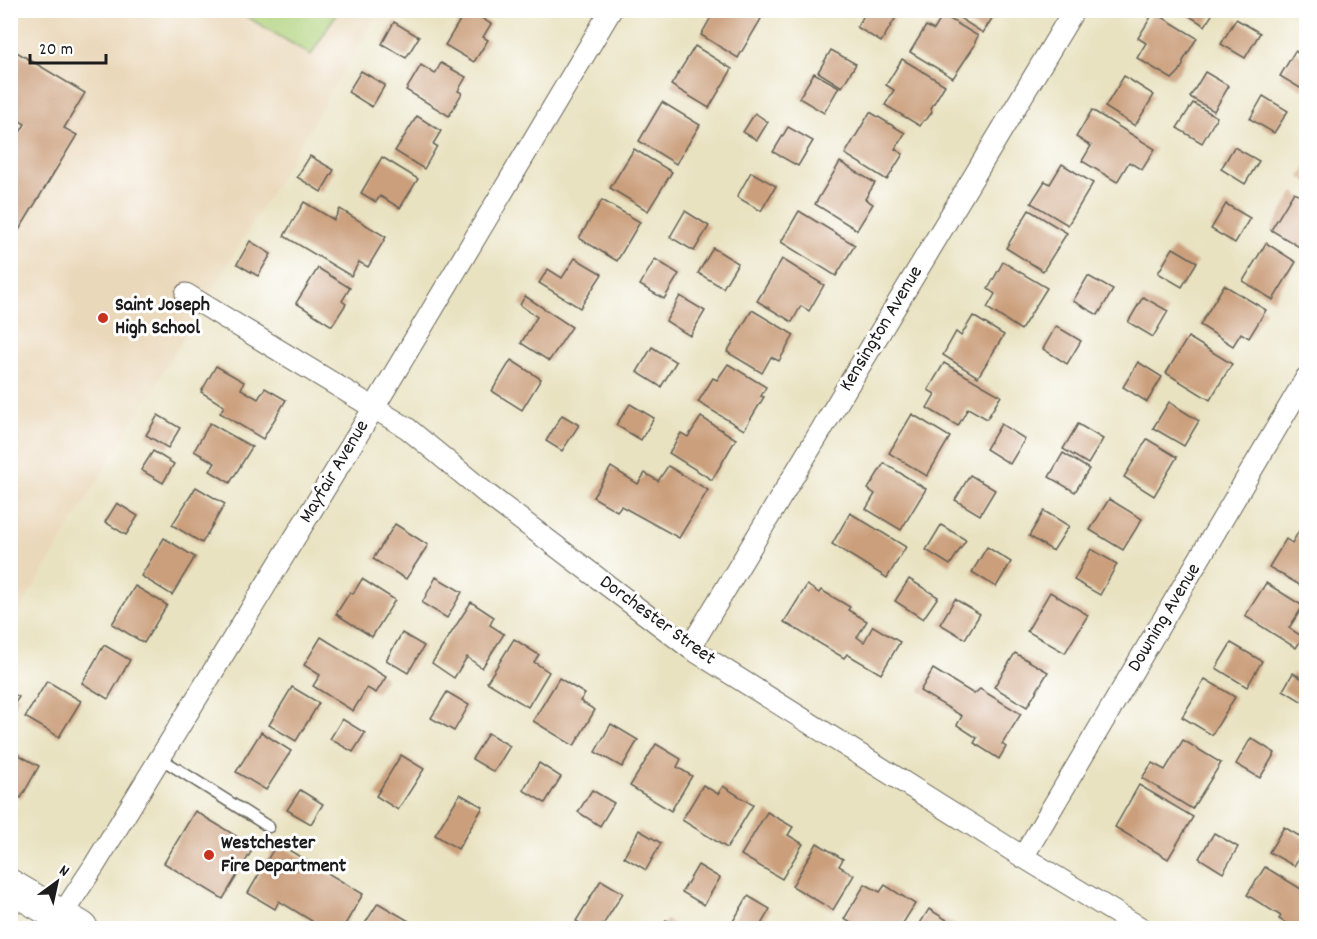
<svg xmlns="http://www.w3.org/2000/svg" width="1317" height="939" font-family="Dekko,sans-serif">
  <rect width="100%" height="100%" fill="#fff"/>
  <filter id="ink" filterUnits="userSpaceOnUse"><feTurbulence type="fractalNoise" baseFrequency=".0167" numOctaves="2"/><feDisplacementMap in="SourceGraphic" scale="12" xChannelSelector="R" yChannelSelector="G"/><feConvolveMatrix kernelMatrix="1 2 1 2 8 2 1 2 1" color-interpolation-filters="sRGB"/></filter>
  <filter id="wash" filterUnits="userSpaceOnUse"><feTurbulence type="fractalNoise" baseFrequency=".008" numOctaves="4" result="noise"/><feDisplacementMap in="SourceGraphic" scale="24" xChannelSelector="R" yChannelSelector="G"/><feGaussianBlur stdDeviation="1.35" result="paint"/><feColorMatrix in="noise" values="0 0 0 0 0 0 0 0 0 0 0 0 0 0 0 0 0 1.4 0 .05"/><feComposite in="paint" operator="in"/></filter>
  <g filter="url(#wash)">
    <rect width="100%" height="100%" fill="#e9e2c1"/>
    <path fill="#ead8ba" d="M11 11H380L11 625Z"/>
    <path fill="#aed17a" stroke="#65764b" stroke-width="1.5" d="M237 11H338L311 55Z"/>
    <g id="blocks">
      <g fill="#cb9f7c">
        <path d="M466 10H469L491 24 483 37 488 40 474 62 445 45Z"/>
        <path d="M715 10H748L761 19 738 58 701 35Z"/>
        <path d="M867 10H881L895 19 881 42 857 27Z"/>
        <path d="M962 10H993L992 13 994 15 983 33 958 17Z"/>
        <path d="M1180 10H1215L1205 26Z"/>
        <path d="M1154 12 1197 38 1183 61V65L1179 72 1172 79 1137 58 1146 43 1138 38Z"/>
        <path d="M943 15 978 36 975 42V45L953 78 910 52 926 26 934 30Z"/>
        <path d="M1236 19 1260 33 1245 58 1221 44Z"/>
        <path d="M394 22 419 37 406 58 382 44Z"/>
        <path d="M695 46 732 69 709 108 671 85Z"/>
        <path d="M10 48 85 93 64 128 77 135 10 245V149L25 124 10 115Z"/>
        <path d="M831 50 856 64 842 87 818 72Z"/>
        <path d="M1295 51 1306 58 1305 91 1280 76Z"/>
        <path d="M902 59 945 85 931 108 932 112 927 119 923 121 920 126 885 105 894 90 886 85Z"/>
        <path d="M441 63 466 77 458 91 462 93 449 116 406 90 421 65 435 74Z"/>
        <path d="M361 71 385 85 372 107 348 92Z"/>
        <path d="M1205 72 1229 86 1214 111 1190 97Z"/>
        <path d="M814 73 839 87 824 113 799 98Z"/>
        <path d="M1124 76 1154 95 1135 126 1105 107Z"/>
        <path d="M1263 96 1288 111 1274 133 1250 119Z"/>
        <path d="M662 102 700 125 676 164 639 141Z"/>
        <path d="M1193 103 1217 117 1202 143 1177 128Z"/>
        <path d="M1092 110 1155 149 1142 170 1129 162 1117 182 1082 161 1091 146 1076 137Z"/>
        <path d="M870 112 905 133 895 149 903 154 887 180 845 154Z"/>
        <path d="M755 113 768 122 757 140 743 132Z"/>
        <path d="M417 116 441 131 433 144 437 146 424 169 395 151Z"/>
        <path d="M788 127 813 141 798 166 773 152Z"/>
        <path d="M1234 147 1259 161 1245 184 1221 169Z"/>
        <path d="M634 149 672 172 648 211 610 188Z"/>
        <path d="M310 156 334 170 321 192 297 177Z"/>
        <path d="M382 157 418 179 400 208 380 196 376 202 361 193Z"/>
        <path d="M840 162 875 183 865 199 873 204 857 230 815 204Z"/>
        <path d="M1062 164 1093 183 1068 225 1031 203 1045 181 1050 184Z"/>
        <path d="M1306 166V181L1300 177Z"/>
        <path d="M751 172 776 186 761 211 737 197Z"/>
        <path d="M1294 192 1306 200V239L1301 248 1271 230Z"/>
        <path d="M602 200 640 222 617 261 579 238Z"/>
        <path d="M304 202 334 220 340 209 386 237 368 267 359 262 351 276 284 236Z"/>
        <path d="M1226 204 1250 218 1235 243 1211 229Z"/>
        <path d="M1029 210 1067 233 1043 271 1006 248Z"/>
        <path d="M685 211 709 226 694 251 670 237Z"/>
        <path d="M799 211 855 245 836 276 781 242Z"/>
        <path d="M250 241 271 254 258 276 237 264Z"/>
        <path d="M1266 243 1296 262 1273 300 1243 281Z"/>
        <path d="M713 248 738 263 723 288 698 273Z"/>
        <path d="M1173 248 1197 262 1182 287 1158 273Z"/>
        <path d="M575 258 602 274 580 308 539 283 548 269 562 278Z"/>
        <path d="M655 259 679 274 664 299 640 285Z"/>
        <path d="M782 259 824 285 809 311 801 306 792 322 757 301Z"/>
        <path d="M1003 262 1047 288 1021 330 987 308 995 294 988 289Z"/>
        <path d="M318 268 350 288 342 301 346 304 332 326 296 303Z"/>
        <path d="M1088 276 1113 290 1098 315 1073 301Z"/>
        <path d="M1224 285 1266 310 1249 338 1241 333 1233 346 1200 325Z"/>
        <path d="M525 296 572 327 549 361 521 343 537 317 520 305Z"/>
        <path d="M680 296 705 311 690 336 666 321Z"/>
        <path d="M1143 297 1168 311 1153 337 1128 322Z"/>
        <path d="M752 310 794 335 779 361 771 357 762 373 727 352Z"/>
        <path d="M973 316 1004 335 978 377 943 355 956 332 961 336Z"/>
        <path d="M1056 326 1081 341 1067 364 1043 349Z"/>
        <path d="M1188 337 1232 364 1210 400 1166 373Z"/>
        <path d="M652 347 676 362 661 387 637 372Z"/>
        <path d="M511 360 541 379 522 410 492 391Z"/>
        <path d="M1138 362 1162 377 1147 402 1123 387Z"/>
        <path d="M944 363 1001 396 987 419 968 408 958 426 927 408 935 394 928 390Z"/>
        <path d="M728 364 766 387 761 396 764 397 744 430 698 402 713 378 717 380Z"/>
        <path d="M216 366 244 382 241 389 258 399 265 388 286 400 263 439 220 413 224 406 201 392Z"/>
        <path d="M1169 402 1199 421 1184 446 1153 428Z"/>
        <path d="M630 404 654 418 641 440 616 425Z"/>
        <path d="M912 414 950 437 927 476 889 453Z"/>
        <path d="M158 415 180 428 168 448 146 435Z"/>
        <path d="M562 415 579 425 562 451 546 441Z"/>
        <path d="M701 417 736 439 712 480 669 453 681 433 688 437Z"/>
        <path d="M210 423 252 447 230 483 210 471 215 463 194 451Z"/>
        <path d="M1001 424 1025 439 1010 464 986 449Z"/>
        <path d="M1078 424 1103 439 1088 464 1063 449Z"/>
        <path d="M1147 439 1177 457 1154 496 1124 477Z"/>
        <path d="M153 451 174 464 163 483 141 470Z"/>
        <path d="M1063 453 1089 469 1075 492 1049 477Z"/>
        <path d="M884 463 926 489 901 530 866 509 875 494 868 489Z"/>
        <path d="M668 466 708 490 679 538 621 506 617 511 593 497 611 467 638 484 645 473 658 481Z"/>
        <path d="M970 475 995 490 980 515 955 500Z"/>
        <path d="M196 487 225 504 202 543 172 525Z"/>
        <path d="M1109 499 1142 519 1123 550 1090 530Z"/>
        <path d="M117 503 138 516 126 535 105 522Z"/>
        <path d="M1044 511 1069 526 1053 551 1029 536Z"/>
        <path d="M850 513 906 547 887 578 832 544Z"/>
        <path d="M395 524 428 545 406 579 373 559Z"/>
        <path d="M941 525 966 540 950 565 926 550Z"/>
        <path d="M1300 529 1306 533V589L1269 567 1286 539 1292 543Z"/>
        <path d="M164 538 195 557 172 595 141 576Z"/>
        <path d="M987 547 1011 562 996 587 972 572Z"/>
        <path d="M1091 549 1117 564 1100 595 1074 580Z"/>
        <path d="M436 577 462 592 447 618 422 603Z"/>
        <path d="M362 579 395 600 372 637 336 614 350 592 353 594Z"/>
        <path d="M909 579 938 597 923 619 895 601Z"/>
        <path d="M1266 583 1303 606 1289 628 1303 637 1296 648 1245 616Z"/>
        <path d="M807 585 819 593 821 590 850 607 848 610 867 621 857 637 864 642 873 626 900 642 881 674 847 654 844 658 784 622Z"/>
        <path d="M135 586 167 605 144 643 112 624Z"/>
        <path d="M1050 592 1088 615 1065 653 1027 631Z"/>
        <path d="M955 599 980 614 965 639 940 624Z"/>
        <path d="M471 602 494 617 490 625 504 634 482 668 467 657 454 678 432 663Z"/>
        <path d="M402 633 424 646 408 673 386 660Z"/>
        <path d="M321 637 386 677 376 693 367 688 353 711 313 686 320 675 304 665Z"/>
        <path d="M514 639 539 655 534 662 549 672 528 707 487 682Z"/>
        <path d="M1231 643 1262 661 1247 687 1216 668Z"/>
        <path d="M104 645 130 660 108 699 82 683Z"/>
        <path d="M1015 653 1048 672 1027 707 994 687Z"/>
        <path d="M933 669 974 694 980 689 1021 714 1002 744 1006 747 999 759 974 743 977 738 957 725 962 716 920 691Z"/>
        <path d="M1293 673 1306 681V704L1283 690Z"/>
        <path d="M559 678 585 694 580 701 595 710 574 746 533 721Z"/>
        <path d="M1205 679 1235 697 1212 735 1182 717Z"/>
        <path d="M47 681 81 701 59 737 25 717Z"/>
        <path d="M292 687 319 703 296 741 269 725Z"/>
        <path d="M10 692 19 697 10 710Z"/>
        <path d="M447 692 469 705 454 731 431 718Z"/>
        <path d="M342 719 365 733 353 752 330 739Z"/>
        <path d="M611 724 638 740 622 767 595 752Z"/>
        <path d="M261 732 291 751 266 790 236 772Z"/>
        <path d="M488 733 510 746 494 772 472 759Z"/>
        <path d="M1251 738 1275 753 1260 778 1236 764Z"/>
        <path d="M1183 740 1221 763 1192 809 1142 778 1152 763 1165 770Z"/>
        <path d="M656 744 681 759 677 767 692 776 671 811 630 786Z"/>
        <path d="M10 750 39 766 21 798 10 792Z"/>
        <path d="M401 755 424 769 398 810 376 796Z"/>
        <path d="M539 763 561 777 545 803 523 790Z"/>
        <path d="M703 785 718 794 723 786 753 805 727 848 682 820Z"/>
        <path d="M1139 785 1193 817 1168 859 1115 827Z"/>
        <path d="M300 790 323 804 311 824 287 810Z"/>
        <path d="M592 790 614 803 600 826 578 812Z"/>
        <path d="M460 794 483 807 458 849 435 835Z"/>
        <path d="M195 811 254 847 223 899 164 863Z"/>
        <path d="M767 812 793 827 788 835 803 844 782 879 741 855Z"/>
        <path d="M1284 827 1306 840V845L1294 866 1269 852Z"/>
        <path d="M639 830 661 843 646 870 624 857Z"/>
        <path d="M1214 833 1238 847 1223 873 1199 858Z"/>
        <path d="M277 843 363 894 343 928H308L312 921 279 901 275 909 248 893Z"/>
        <path d="M817 843 843 859 839 866 854 875 833 910 792 886Z"/>
        <path d="M698 865 720 878 704 905 682 892Z"/>
        <path d="M1265 867 1306 892V928H1294L1279 919 1281 916 1247 895Z"/>
        <path d="M601 880 623 893 601 928H588L576 921Z"/>
        <path d="M865 884 880 892 885 885 915 904 900 928H860L844 919Z"/>
        <path d="M748 896 770 909 759 928H743L732 923Z"/>
        <path d="M378 903 421 928H362Z"/>
        <path d="M929 909 955 925 952 928H917Z"/>
        <path d="M666 920 679 928H661Z"/>
      </g>
    </g>
  </g>
  <g filter="url(#ink)">
    <use href="#blocks" fill-opacity="0" stroke="#646156" stroke-width="1.5"/>
    <g fill="none" stroke-linecap="round" stroke-linejoin="round">
      <defs>
        <path id="service" d="M160 758 269 827"/>
        <g id="minor">
          <path d="M186 294 407 428 487 494 690 648 1023 857 1141 928"/>
          <path d="M690 648 1074 10"/>
          <path d="M1023 857 1306 378"/>
          <path d="M55 925 94 866 360 431 611 10"/>
        </g>
        <path id="primary" d="M10 886 81 928"/>
      </defs>
      <use href="#service" stroke="#646156" stroke-width="13"/>
      <use href="#minor" stroke="#646156" stroke-width="23"/>
      <use href="#primary" stroke="#646156" stroke-width="35"/>
      <use href="#service" stroke="#fff" stroke-width="10"/>
      <use href="#minor" stroke="#fff" stroke-width="21"/>
      <use href="#primary" stroke="#fff" stroke-width="33"/>
    </g>
  </g>
  <g fill="#c8321e" stroke="#fff" stroke-width="2">
    <circle cx="103" cy="318" r="6"/>
    <circle cx="209" cy="855" r="6"/>
  </g>
  <g text-anchor="middle" dominant-baseline="central" stroke-width="6" stroke-linejoin="round" paint-order="stroke">
    <g font-size="20" font-weight="bold" fill="#1c1c1c" stroke="#fff" text-anchor="start">
      <text x="115" y="306">Saint Joseph<tspan x="115" dy="23">High School</tspan></text>
      <text x="221" y="844">Westchester<tspan x="221" dy="23">Fire Department</tspan></text>
    </g>
    <g font-size="20" fill="#1c1c1c" stroke="#fff">
      <text transform="translate(882 329) rotate(-59)">Kensington Avenue</text>
      <text transform="translate(335 472) rotate(-59)">Mayfair Avenue</text>
      <text transform="translate(1165 618) rotate(-59)">Downing Avenue</text>
      <text transform="translate(657 621) rotate(36)">Dorchester Street</text>
    </g>
  </g>
  <rect width="1317" height="939" fill="none" stroke="#fff" stroke-width="36"/>
  <g transform="translate(57 882) rotate(33)" stroke="#ffffff" stroke-width="4.5" paint-order="stroke">
  <path d="M0-4.5L10 22L0 15L-10 22Z" fill="#1c1c1c"/>
  <text y="-9" font-size="16" font-weight="bold" text-anchor="middle" fill="#1c1c1c">N</text>
  </g>
  <path d="M30 54v9h76v-9" fill="none" stroke="#1c1c1c" stroke-width="3"/>
  <text x="39" y="54" font-size="18" fill="#1c1c1c" stroke="#ffffff" stroke-width="4.5" paint-order="stroke">20 m</text>
</svg>
